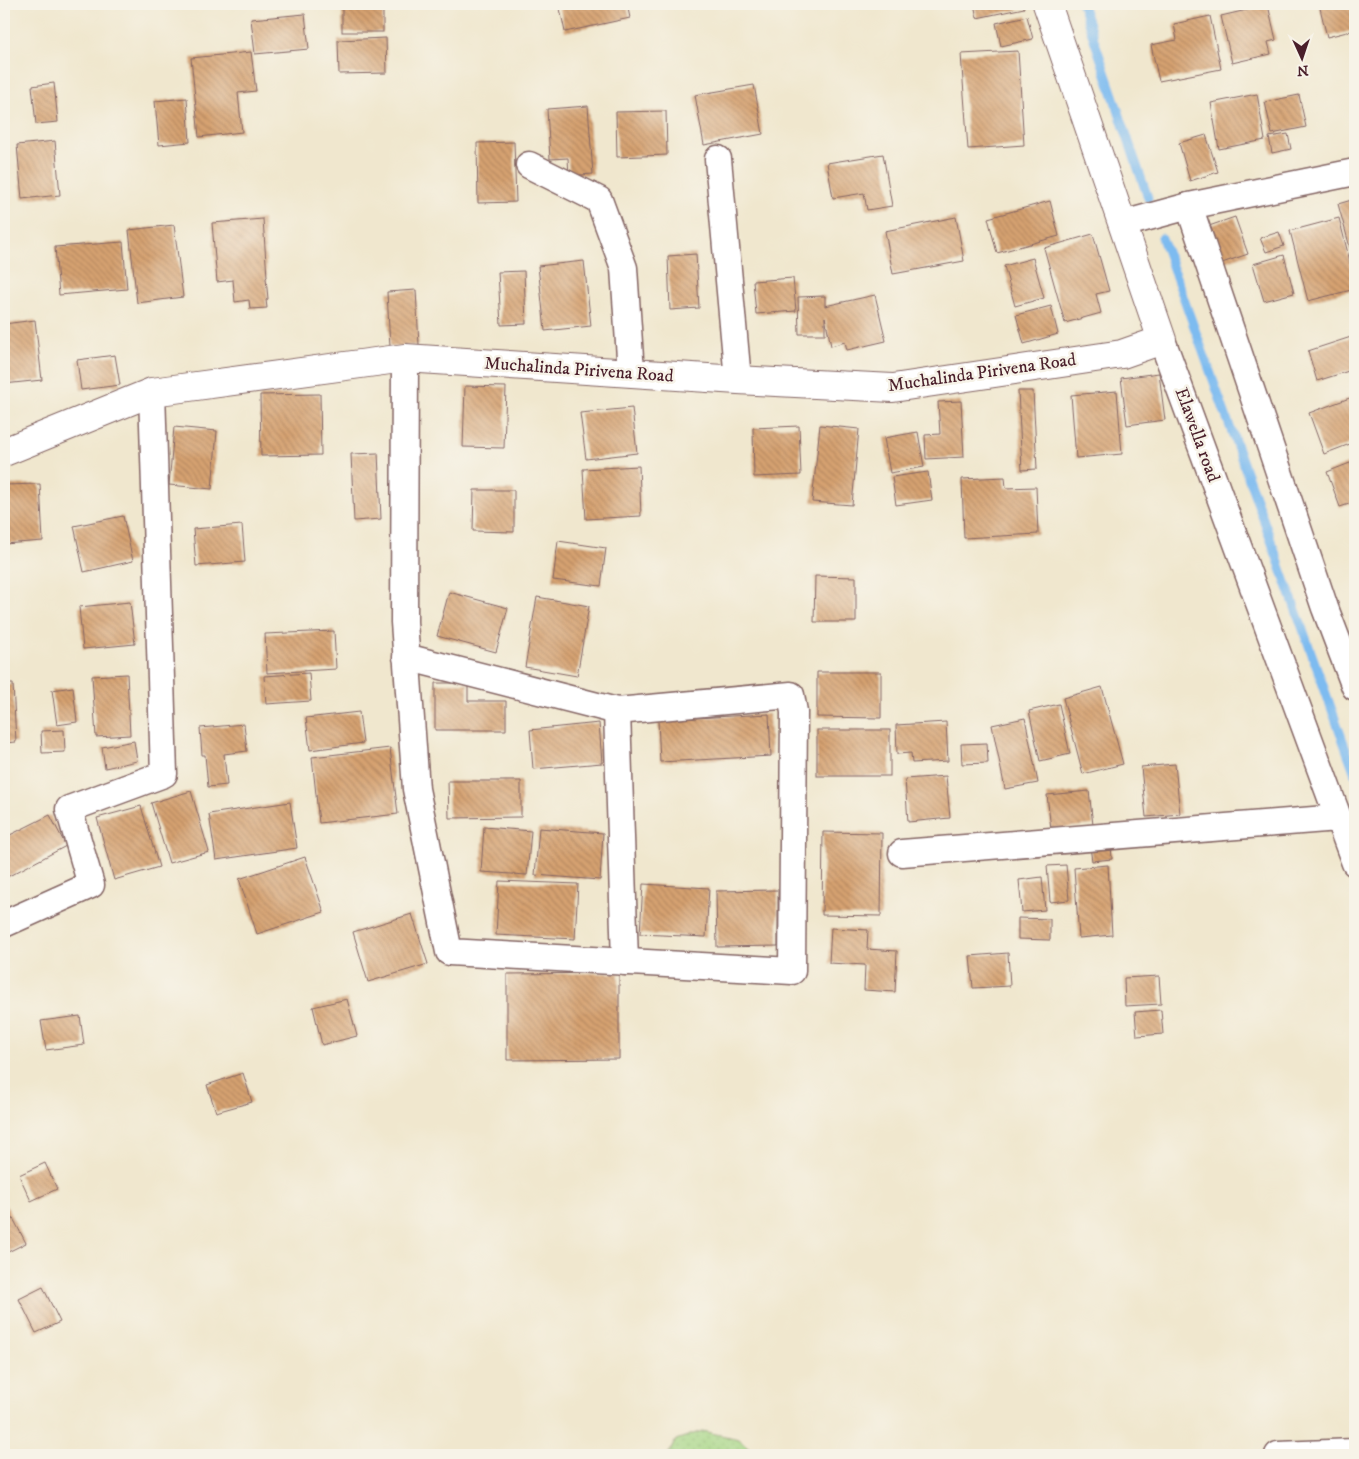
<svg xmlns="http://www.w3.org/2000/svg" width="1359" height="1459" font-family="'IM FELL DW Pica',serif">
  <defs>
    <pattern id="grass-dots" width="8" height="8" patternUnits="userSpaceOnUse" patternTransform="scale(1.25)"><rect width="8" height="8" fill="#a6d685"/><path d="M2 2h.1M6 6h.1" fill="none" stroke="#90b773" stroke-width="1.8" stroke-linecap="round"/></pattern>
    <pattern id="building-back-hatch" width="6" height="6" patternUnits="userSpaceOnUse" patternTransform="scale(1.25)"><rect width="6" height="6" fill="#d6a271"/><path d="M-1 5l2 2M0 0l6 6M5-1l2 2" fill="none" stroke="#b0835d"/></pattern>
  </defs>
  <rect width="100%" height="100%" fill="#f7f3e8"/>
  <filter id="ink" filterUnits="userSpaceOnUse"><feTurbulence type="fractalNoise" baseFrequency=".02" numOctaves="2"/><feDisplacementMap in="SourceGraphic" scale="10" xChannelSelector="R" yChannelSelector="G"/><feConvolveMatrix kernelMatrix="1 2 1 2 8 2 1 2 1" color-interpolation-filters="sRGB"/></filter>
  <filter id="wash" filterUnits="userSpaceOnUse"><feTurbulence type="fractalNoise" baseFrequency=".0096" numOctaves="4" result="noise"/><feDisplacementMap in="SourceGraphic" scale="20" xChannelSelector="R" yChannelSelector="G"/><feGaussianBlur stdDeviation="1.12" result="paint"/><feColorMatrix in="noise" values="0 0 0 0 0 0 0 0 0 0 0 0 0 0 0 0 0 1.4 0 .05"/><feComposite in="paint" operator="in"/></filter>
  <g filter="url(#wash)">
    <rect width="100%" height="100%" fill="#f0e7ce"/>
    <path fill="url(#grass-dots)" stroke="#787a58" d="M702 1431 739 1439 757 1455H668L676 1440Z"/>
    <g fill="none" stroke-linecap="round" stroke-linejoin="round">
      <g stroke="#7dbbf0" stroke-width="9">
        <path d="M1082 4 1148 198"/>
        <path d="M1162 238 1355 774"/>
      </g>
    </g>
    <g id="blocks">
      <g fill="url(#building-back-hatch)">
        <rect x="342" y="4" width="41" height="28"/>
        <path d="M559 4H627L630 18 565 32Z"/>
        <path d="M974 4H1023L1024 8 977 18Z"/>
        <path d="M1319 4H1355V30L1327 37Z"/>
        <path d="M1268 5 1276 40 1268 42 1271 54 1232 63 1221 16Z"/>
        <path d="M305 14 309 49 255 54 251 19Z"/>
        <path d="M1027 16 1033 39 1001 46 996 23Z"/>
        <path d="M1210 16 1221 69 1159 81 1151 45 1177 40 1174 24Z"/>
        <path d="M386 38 387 73 339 74 338 40Z"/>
        <path d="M4 50H5L8 78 4 79Z"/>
        <path d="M1018 51 1024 145 968 149 961 54Z"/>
        <path d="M251 52 256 91 238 93 242 132 199 137 191 58Z"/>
        <path d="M54 83 58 122 36 124 32 86Z"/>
        <path d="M754 85 763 134 704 145 695 95Z"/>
        <path d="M1257 94 1265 140 1219 149 1211 103Z"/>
        <path d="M1299 95 1306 127 1272 134 1265 102Z"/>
        <path d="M187 98 190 142 159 145 155 101Z"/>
        <path d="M588 106 593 174 569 176 568 158 550 159 547 109Z"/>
        <path d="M666 111 667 155 617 157 616 112Z"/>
        <path d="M1288 134 1291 149 1272 153 1269 137Z"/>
        <path d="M1206 135 1218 172 1190 181 1179 143Z"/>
        <path d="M55 141 60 195 22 199 17 145Z"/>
        <path d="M514 142 516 202 478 203 477 143Z"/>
        <path d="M883 154 892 206 867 210 864 193 833 198 827 163Z"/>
        <path d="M1355 199V250L1351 251 1338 204Z"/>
        <path d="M1050 201 1059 236 997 253 988 218Z"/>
        <path d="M956 217 964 261 893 274 885 231Z"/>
        <path d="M1235 217 1248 254 1222 263 1209 226Z"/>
        <path d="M1339 218 1355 281V289L1308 301 1290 231Z"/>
        <path d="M263 219 267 277 266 278 268 299 266 300 267 308 250 309 249 300 235 302 233 280 217 282 212 223Z"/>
        <path d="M174 225 183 297 137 303 129 230Z"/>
        <path d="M1279 232 1284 246 1266 252 1260 238Z"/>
        <path d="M1093 234 1109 291 1096 294 1101 313 1065 323 1044 248Z"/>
        <path d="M123 242 127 289 59 295 55 247Z"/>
        <path d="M696 254 699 308 670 310 668 256Z"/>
        <path d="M1284 255 1294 293 1264 301 1253 264Z"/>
        <path d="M1033 258 1044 298 1015 306 1004 266Z"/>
        <path d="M584 261 591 326 545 331 538 266Z"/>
        <path d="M524 271 526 324 501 325 498 272Z"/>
        <path d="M793 278 796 311 756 314 753 281Z"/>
        <path d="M416 290 419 345 390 347 387 292Z"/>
        <path d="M875 295 886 341 847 350 845 342 831 346 825 317V334H799L798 297 825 296V306Z"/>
        <path d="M1051 306 1058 334 1024 344 1016 315Z"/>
        <path d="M35 320 42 380 4 384V324Z"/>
        <path d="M1351 337 1355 350V369L1317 381 1308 351Z"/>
        <path d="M115 355 120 385 81 390 77 360Z"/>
        <path d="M1159 373 1165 420 1127 425 1121 378Z"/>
        <path d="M465 386 506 387 504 448 463 447Z"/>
        <path d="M1018 391H1033L1037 469 1022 470Z"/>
        <path d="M1117 391 1122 454 1076 458 1071 395Z"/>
        <path d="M320 394 321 455 261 456 260 395Z"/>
        <path d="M1355 396V442L1324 454 1309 413Z"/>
        <path d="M961 401 964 457 926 459 925 435 940 434 938 402Z"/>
        <path d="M632 408 637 453 586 459 580 413Z"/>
        <path d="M820 425 859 429 852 505 812 502Z"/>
        <path d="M799 426 801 475 754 477 753 428Z"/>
        <path d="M174 427 217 431 212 489 169 485Z"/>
        <path d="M918 432 924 467 890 473 884 438Z"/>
        <path d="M378 453 381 519 354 521 351 454Z"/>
        <path d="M1355 461V502L1340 507 1327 472Z"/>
        <path d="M639 466 641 516 586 519 583 469Z"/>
        <path d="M928 472 932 500 896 505 892 477Z"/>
        <path d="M1005 477 1006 488 1036 487 1038 534 964 538 962 479Z"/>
        <path d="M40 484 43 541 4 544V485Z"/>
        <path d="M474 490H514V532L473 531Z"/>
        <path d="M123 516 133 561 84 572 74 526Z"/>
        <path d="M242 525 245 562 196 566 193 529Z"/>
        <path d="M558 541 606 548 601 586 553 580Z"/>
        <path d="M815 576 856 577V622H814Z"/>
        <path d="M449 592 508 608 496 652 437 636Z"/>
        <path d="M537 597 589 606 577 676 525 667Z"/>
        <path d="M130 602 135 644 83 649 79 607Z"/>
        <path d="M334 631 336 669 267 673 265 634Z"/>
        <path d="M817 672H881V718L817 717Z"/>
        <path d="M309 673 311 701 266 704 264 676Z"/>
        <path d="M127 674 130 735 96 737 92 676Z"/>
        <path d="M435 683H468V701H506V730H435Z"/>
        <path d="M4 684H13L16 742 4 743Z"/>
        <path d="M73 687 77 722 57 725 52 690Z"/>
        <path d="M1102 687 1123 764 1083 774 1063 698Z"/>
        <path d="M1059 704 1070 754 1040 761 1029 711Z"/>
        <path d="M359 712 363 743 310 750 306 718Z"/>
        <path d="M769 714 771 756 660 762 658 720Z"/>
        <path d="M1025 718 1038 783 1005 789 992 725Z"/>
        <path d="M946 722 948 761 912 763 911 753 897 754 896 725Z"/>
        <path d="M599 723 602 763 533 769 530 730Z"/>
        <path d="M244 724 247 751 224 754 227 785 208 787 205 755H202L200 728Z"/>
        <path d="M64 730 65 752 42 753 41 731Z"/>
        <rect x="817" y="730" width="73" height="46"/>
        <path d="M134 741 137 761 105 768 102 747Z"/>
        <path d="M987 743 988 763 962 764 961 744Z"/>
        <path d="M390 748 398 814 319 823 312 757Z"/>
        <path d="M1175 764 1180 814 1146 817 1141 767Z"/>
        <path d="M946 776 950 818 908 822 905 779Z"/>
        <path d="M448 781H521V817L449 818Z"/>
        <path d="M191 791 209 852 169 863 151 803Z"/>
        <path d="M1089 791 1093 825 1051 829 1047 795Z"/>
        <path d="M290 802 297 848 216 860 209 814Z"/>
        <path d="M141 806 159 867 114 880 97 818Z"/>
        <path d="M50 815 66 846 7 877 4 871V838Z"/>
        <path d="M484 827 531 831 527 875 481 872Z"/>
        <path d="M539 828 603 833 600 880 535 875Z"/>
        <path d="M823 832 882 833 881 916 822 915Z"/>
        <path d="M1111 845 1112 859 1092 861 1090 847Z"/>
        <path d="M305 857 324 912 257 934 239 879Z"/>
        <path d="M1066 865 1069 900 1050 902 1047 866Z"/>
        <path d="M1108 865 1112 935 1079 938 1074 868Z"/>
        <path d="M1042 877 1045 910 1022 912 1019 880Z"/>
        <path d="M499 881 578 884 575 939 496 935Z"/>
        <path d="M643 884 709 888 706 937 640 934Z"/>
        <path d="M778 890V946L717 947 716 891Z"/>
        <path d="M412 914 428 964 368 982 353 932Z"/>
        <path d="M1018 918 1050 919V940L1018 939Z"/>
        <path d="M831 928 868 930 867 949 897 951 895 992 864 990 865 965 829 963Z"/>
        <path d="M1008 953 1010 986 973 988 970 956Z"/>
        <path d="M619 973V1059L507 1060V974Z"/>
        <path d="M1159 976 1161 1004 1125 1006 1124 978Z"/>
        <path d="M347 999 357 1036 322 1045 313 1007Z"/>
        <path d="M1161 1010 1163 1034 1137 1036 1135 1012Z"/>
        <path d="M80 1016 84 1045 46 1050 41 1021Z"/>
        <path d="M243 1073 252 1102 216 1112 207 1085Z"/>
        <path d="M45 1163 57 1189 31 1201 19 1175Z"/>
        <path d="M6 1205 26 1243 4 1254V1207Z"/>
        <path d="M43 1287 60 1322 36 1333 19 1299Z"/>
      </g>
    </g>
  </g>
  <g filter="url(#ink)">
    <use href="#blocks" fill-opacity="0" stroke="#846564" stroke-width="1"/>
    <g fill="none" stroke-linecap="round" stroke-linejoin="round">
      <defs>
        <g id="minor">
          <path d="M718 159 738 380"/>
          <path d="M529 165 599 200 624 268 631 373"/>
          <path d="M1189 206 1325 608 1355 687"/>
          <path d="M1123 224 1189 206 1355 172"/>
          <path d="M1162 340 1355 863"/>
          <path d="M405 358 404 622 416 789 449 952 792 971 794 712 791 695 617 711 406 657"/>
          <path d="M617 711 625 962"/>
          <path d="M902 853 1338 818"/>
          <path d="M4 924 91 885 69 809 164 774 152 392"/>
          <path d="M1278 1455 1355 1452"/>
        </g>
        <path id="tertiary" d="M4 452 152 392 405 358 738 380 893 388 1122 354 1162 340 1047 4"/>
      </defs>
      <use href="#minor" stroke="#846564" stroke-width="29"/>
      <use href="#tertiary" stroke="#846564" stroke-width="30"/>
      <use href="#minor" stroke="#fff" stroke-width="26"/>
      <use href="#tertiary" stroke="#fff" stroke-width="28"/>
    </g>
  </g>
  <g text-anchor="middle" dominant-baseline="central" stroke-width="5" stroke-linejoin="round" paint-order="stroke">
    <g font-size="18" fill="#4a1f2b" stroke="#f7f3e8">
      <text transform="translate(579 370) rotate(4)">Muchalinda Pirivena Road</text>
      <text transform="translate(982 373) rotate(-8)">Muchalinda Pirivena Road</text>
      <text transform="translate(1197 435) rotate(70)">Elawella road</text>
    </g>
  </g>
  <rect width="1359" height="1459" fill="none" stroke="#f7f3e8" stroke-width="20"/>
  <g transform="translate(1302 58) rotate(177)" stroke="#f7f3e8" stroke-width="4" paint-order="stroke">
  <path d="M0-4L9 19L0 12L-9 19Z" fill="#4a1f2b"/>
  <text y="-8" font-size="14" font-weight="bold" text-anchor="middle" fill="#4a1f2b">N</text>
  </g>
</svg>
